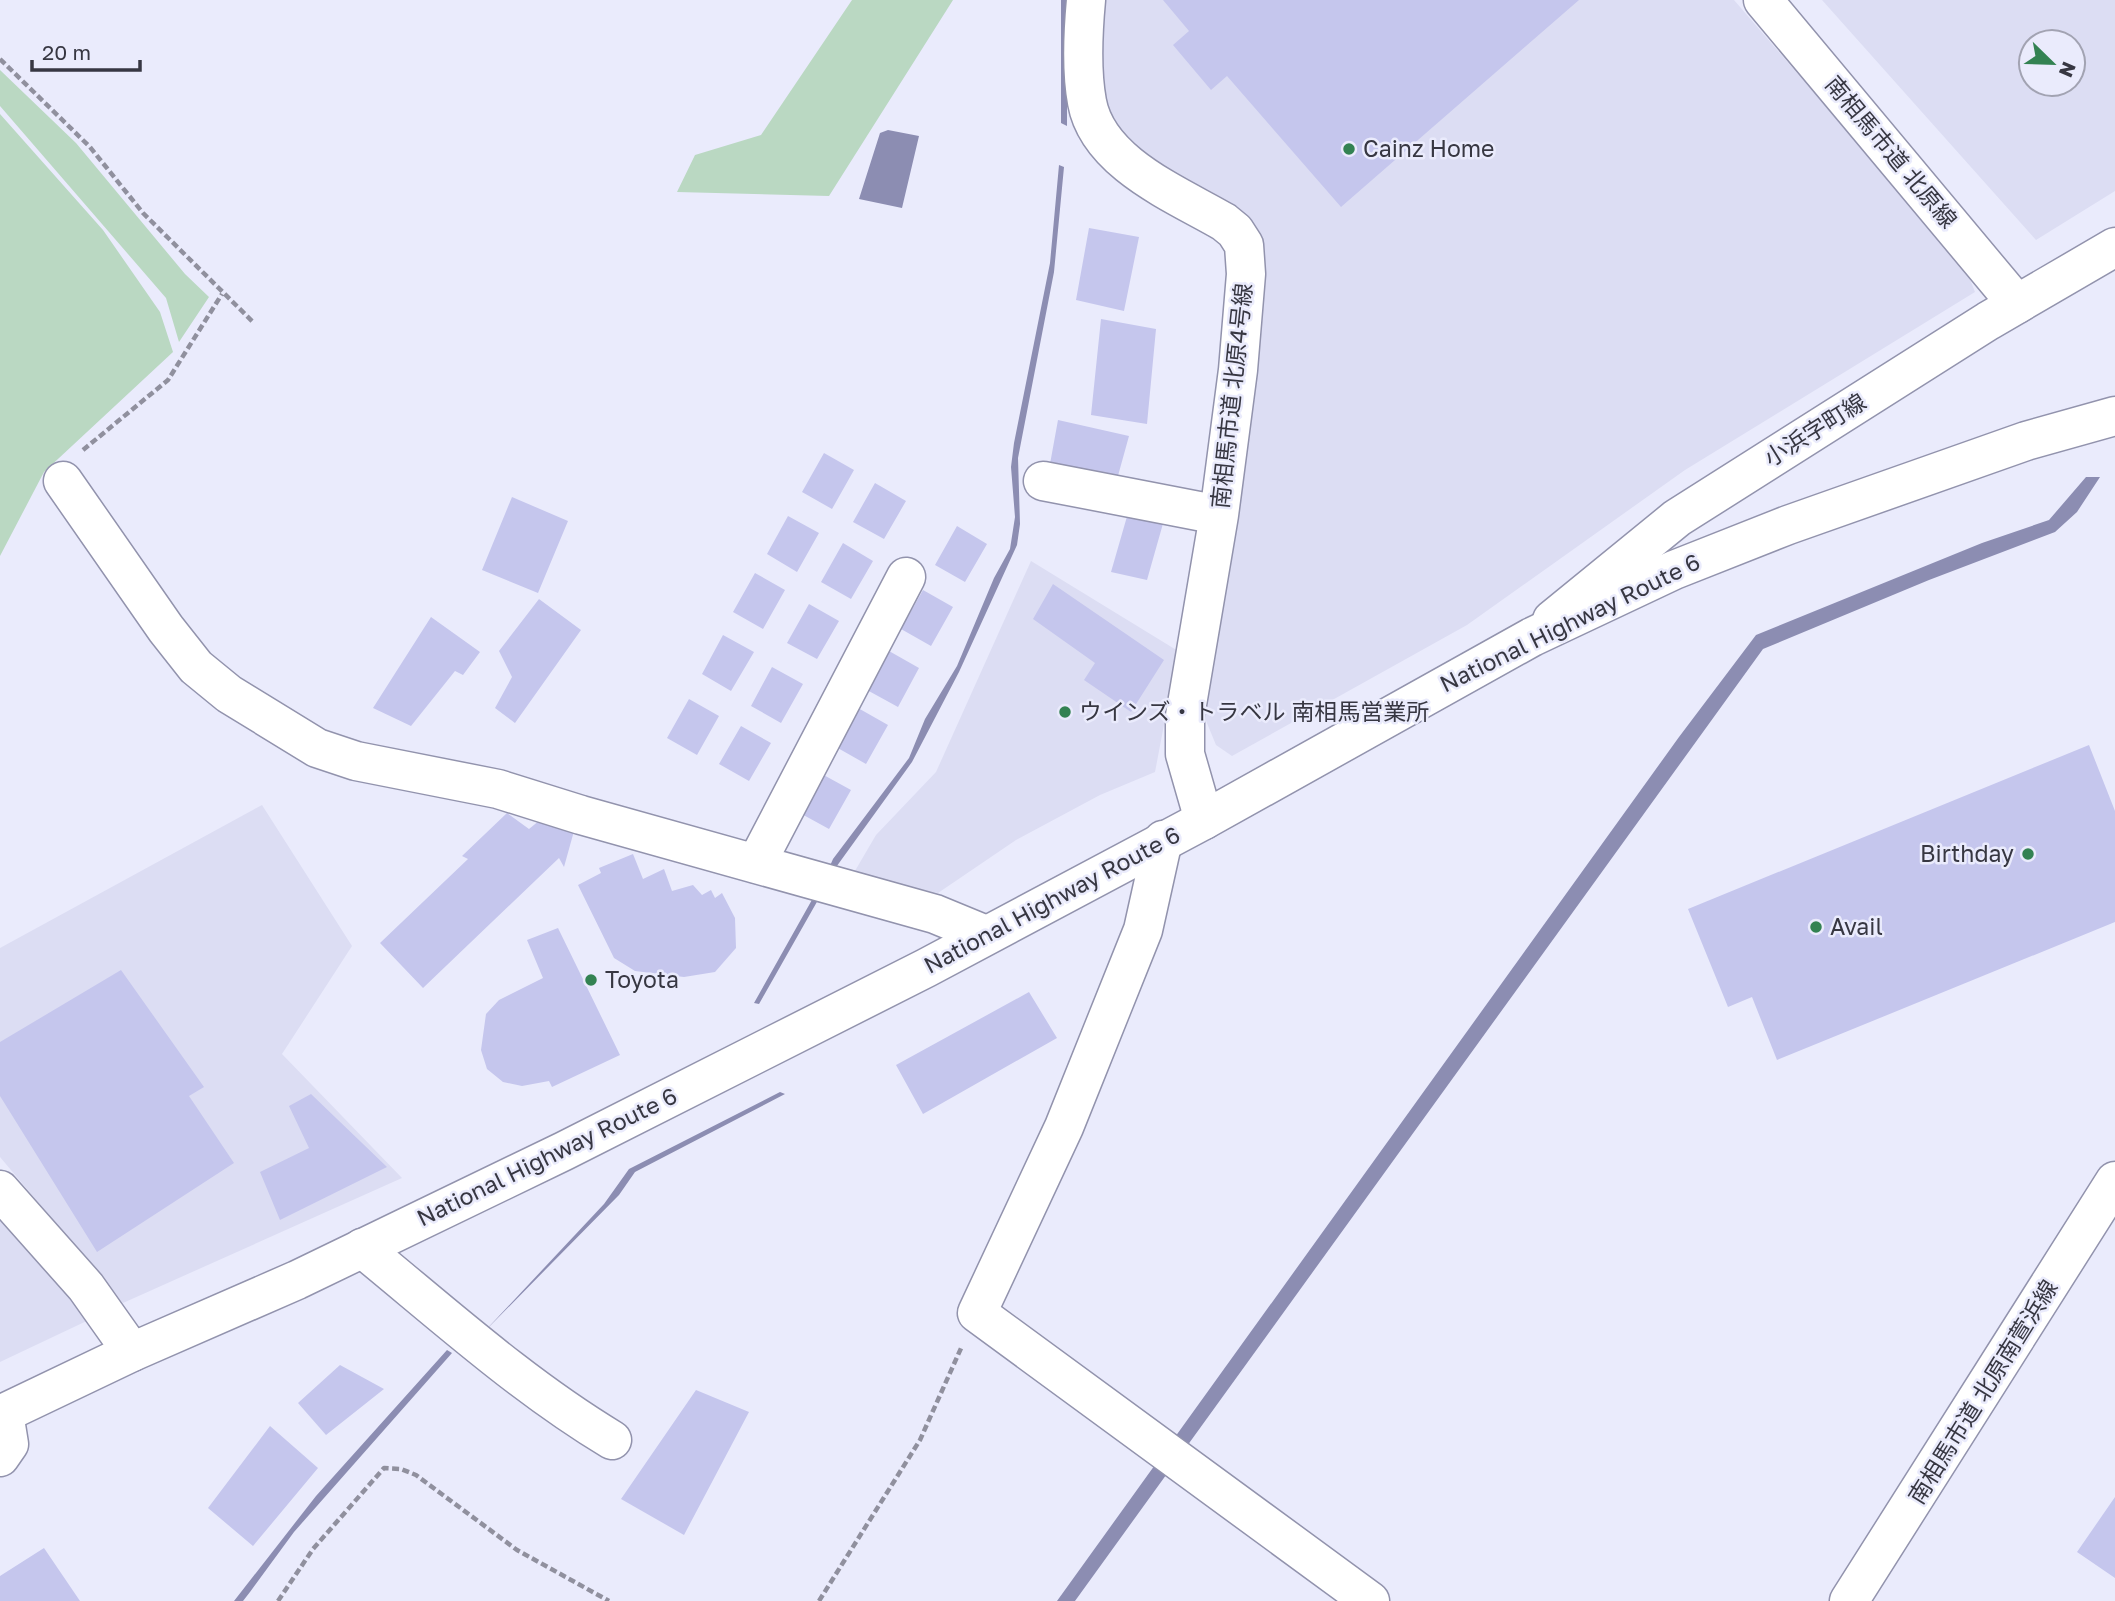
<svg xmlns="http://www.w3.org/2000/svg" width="2115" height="1601" font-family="'Golos Text','Noto Sans JP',sans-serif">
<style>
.built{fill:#dcddf3;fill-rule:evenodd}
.green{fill:#bad8c2}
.water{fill:#8c8db2}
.building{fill:#c5c6ed}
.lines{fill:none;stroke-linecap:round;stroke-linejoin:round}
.minor-casing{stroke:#9293ad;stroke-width:41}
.major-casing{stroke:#9293ad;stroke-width:41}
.highway-casing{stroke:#9293ad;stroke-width:41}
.path{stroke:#90909e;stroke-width:4.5;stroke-dasharray:7 3.5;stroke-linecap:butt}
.minor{stroke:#fff;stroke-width:38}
.major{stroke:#fff;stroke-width:38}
.highway{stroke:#fff;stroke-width:38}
.poi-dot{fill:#338252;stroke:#eaebfc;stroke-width:2.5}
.labels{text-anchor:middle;stroke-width:5;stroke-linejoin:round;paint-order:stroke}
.poi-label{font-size:23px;fill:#373742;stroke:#eaebfc;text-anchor:start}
.street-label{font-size:23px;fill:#373742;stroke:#eaebfc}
</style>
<rect width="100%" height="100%" fill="#eaebfc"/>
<!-- built -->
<path class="built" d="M 1094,0 L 1734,0 L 1966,269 L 1975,292 L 1685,470 L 1467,625 L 1232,756 L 1216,745 L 1202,711 L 1257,251 L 1117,137 L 1099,109 Z
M 1822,0 L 2115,0 L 2115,191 L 2036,240 ZM 2031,42 L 2073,42 L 2073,84 L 2031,84 Z
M 1031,561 L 1178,651 L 1155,772 L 1100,795 L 1016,840 L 938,893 L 852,876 L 876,835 L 936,772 Z
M 262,805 L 352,946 L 282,1054 L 402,1178 L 123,1303 L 0,1157 L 0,948 Z
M 0,1202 L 93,1318 L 0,1362 Z"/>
<!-- green -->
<path class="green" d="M 852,0 L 953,0 L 829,196 L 677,192 L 695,155 L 761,135 Z
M 0,70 L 76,143 L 185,274 L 209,297 L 179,342 L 166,298 L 0,106 Z
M 0,114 L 103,230 L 160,312 L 173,352 L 44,472 L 0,556 Z"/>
<!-- water -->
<path class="water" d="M 1061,0 L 1067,0 L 1067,126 L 1061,123 Z
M 888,130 L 919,136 L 902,208 L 859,199 L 880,133 Z
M 1059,165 L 1064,167 L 1054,272 L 1018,458 L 1020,524 L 1017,545 L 959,672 L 912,762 L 834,870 L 829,868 L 833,859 L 909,758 L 925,719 L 957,666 L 994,578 L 1010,549 L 1015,517 L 1011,467 L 1014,443 L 1050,263 Z
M 2086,477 L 2100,477 L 2077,512 L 2055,532 L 1929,580 L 1763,649 L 1075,1601 L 1057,1601 L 1679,737 L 1756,635 L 1982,543 L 2049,520 Z
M 813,898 L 818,900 L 759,1004 L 754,1003 Z
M 780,1092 L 785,1094 L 635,1172 L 619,1195 L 484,1332 L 604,1204 L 629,1169 Z
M 447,1350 L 452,1353 L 294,1532 L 250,1592 L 243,1601 L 234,1601 L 316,1496 Z"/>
<!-- building -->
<path class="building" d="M 1163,0 L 1579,0 L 1341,207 L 1227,76 L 1211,90 L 1173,45 L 1189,31 Z
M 1089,228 L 1139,237 L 1124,311 L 1076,300 Z
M 1101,319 L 1156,329 L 1147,424 L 1091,415 Z
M 1058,420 L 1129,436 L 1116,483 L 1050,464 Z
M 824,453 L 854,470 L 832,509 L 802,492 Z
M 875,483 L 906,501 L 884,539 L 853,522 Z
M 512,497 L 568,521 L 538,593 L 482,570 Z
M 1128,513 L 1164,520 L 1147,580 L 1111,572 Z
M 788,516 L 819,533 L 797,572 L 767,554 Z
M 957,526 L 987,544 L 965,582 L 935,565 Z
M 843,543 L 873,561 L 851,599 L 821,582 Z
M 755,573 L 785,590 L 763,629 L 733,612 Z
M 1053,584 L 1164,660 L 1131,712 L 1084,680 L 1095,663 L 1033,619 Z
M 923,590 L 953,607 L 931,646 L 901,629 Z
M 539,599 L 581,630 L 515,723 L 495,708 L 512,677 L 499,651 Z
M 809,604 L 839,621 L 817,659 L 787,643 Z
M 431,617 L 480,652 L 463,675 L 455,671 L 411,726 L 373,708 Z
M 723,635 L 754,652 L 731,691 L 702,674 Z
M 889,651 L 919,668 L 898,707 L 867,690 Z
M 772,667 L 803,684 L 781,723 L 751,706 Z
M 689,699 L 719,716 L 697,755 L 667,738 Z
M 858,708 L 888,725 L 866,764 L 836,747 Z
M 741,726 L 771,743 L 749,781 L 719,764 Z
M 2089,745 L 2115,811 L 2115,922 L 1777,1060 L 1752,997 L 1728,1007 L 1688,909 Z
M 820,773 L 851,790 L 829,829 L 798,812 Z
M 507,813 L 529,829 L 540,820 L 574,831 L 564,867 L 559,858 L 423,988 L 380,943 L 468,859 L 462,856 Z
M 633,854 L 643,879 L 664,869 L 672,891 L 693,885 L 702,895 L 711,890 L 715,898 L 722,893 L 735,918 L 736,948 L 715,972 L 684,977 L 635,971 L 614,958 L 578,885 L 601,873 L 599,868 Z
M 558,928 L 620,1055 L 552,1087 L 549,1081 L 522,1086 L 503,1082 L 487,1069 L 481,1050 L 486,1014 L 499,1000 L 543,978 L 527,940 Z
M 121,970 L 204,1087 L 189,1096 L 234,1163 L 97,1252 L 0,1096 L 0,1042 Z
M 1029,992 L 1057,1038 L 923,1114 L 896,1065 Z
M 311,1094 L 387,1167 L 280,1220 L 260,1172 L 309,1148 L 289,1106 Z
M 340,1365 L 384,1389 L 326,1435 L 298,1403 Z
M 696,1390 L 749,1412 L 684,1535 L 621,1499 Z
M 270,1426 L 318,1468 L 253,1546 L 208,1508 Z
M 2115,1497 L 2115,1578 L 2077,1552 Z
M 44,1548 L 80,1601 L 0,1601 L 0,1576 Z"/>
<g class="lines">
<defs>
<path id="minor" d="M 1086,0 C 1083,32 1081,70 1087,102 C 1098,163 1176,194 1224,222 L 1235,231 L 1244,245 L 1246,274 L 1238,370 L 1219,515 L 1185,716 L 1185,754 L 1204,820
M 1763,0 L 2017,304
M 63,481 L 166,629 L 196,667 L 229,694 L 317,748 L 356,761 L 498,789 L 581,815 L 935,914 L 986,935
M 1043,481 L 1219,515
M 1163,840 L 1143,930 L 1064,1127 L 977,1313 L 1370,1601
M 756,864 L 906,577
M 0,1190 L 86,1287 L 132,1352
M 362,1248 C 444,1315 521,1385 612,1440
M 0,1457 L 9,1444 L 4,1413
M 1849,1601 L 2115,1181"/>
<path id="major" d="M 1552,620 L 1677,518 L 1988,321 L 2115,247"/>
<path id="highway" d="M 0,1415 L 132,1352 L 297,1280 L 564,1151 L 926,968 L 1204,820 L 1532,637 L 1674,570 L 1788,525 L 2026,441 L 2115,416"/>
</defs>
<!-- minor casing -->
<use href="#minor" class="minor-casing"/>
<!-- major casing -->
<use href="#major" class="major-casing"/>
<!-- highway casing -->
<use href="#highway" class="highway-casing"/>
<!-- path -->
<path class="path" d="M 0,59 L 90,147 L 143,213 L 253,322
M 83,450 L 168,380 L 222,294
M 278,1601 L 313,1549 L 384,1468 L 401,1469 L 416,1475 L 517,1550 L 609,1601
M 819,1601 L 920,1440 L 962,1346"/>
<!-- minor -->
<use href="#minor" class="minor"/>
<!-- major -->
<use href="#major" class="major"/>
<!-- highway -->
<use href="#highway" class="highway"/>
</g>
<!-- markers -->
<g class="poi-dot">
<circle cx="1349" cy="149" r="7"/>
<circle cx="1065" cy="712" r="7"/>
<circle cx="2028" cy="854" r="7"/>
<circle cx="1816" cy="927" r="7"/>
<circle cx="591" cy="980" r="7"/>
</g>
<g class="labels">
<!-- poi labels -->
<g class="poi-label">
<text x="1363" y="157">Cainz Home</text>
<text x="1079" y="720">ウインズ・トラベル 南相馬営業所</text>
<text x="2014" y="862" text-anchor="end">Birthday</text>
<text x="1830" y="935">Avail</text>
<text x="605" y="988">Toyota</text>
</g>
<!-- street labels -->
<g class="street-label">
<text transform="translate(1891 152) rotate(50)" y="8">南相馬市道 北原線</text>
<text transform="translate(1232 396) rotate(-84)" y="8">南相馬市道 北原4号線</text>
<text transform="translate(1815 430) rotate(-32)" y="8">小浜字町線</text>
<text transform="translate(1570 623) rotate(-26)" y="8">National Highway Route 6</text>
<text transform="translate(1052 900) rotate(-28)" y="8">National Highway Route 6</text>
<text transform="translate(547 1157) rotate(-26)" y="8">National Highway Route 6</text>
<text transform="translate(1983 1392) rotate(-58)" y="8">南相馬市道 北原南萱浜線</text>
</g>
</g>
<!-- north arrow -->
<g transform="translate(2052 63) rotate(113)"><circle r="33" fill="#eaebfc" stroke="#a2a3b2" stroke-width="2"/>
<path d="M0-5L12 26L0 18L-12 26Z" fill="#338252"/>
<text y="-10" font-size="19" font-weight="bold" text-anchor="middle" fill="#373742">N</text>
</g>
<!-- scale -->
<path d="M32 60v10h108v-10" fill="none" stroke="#373742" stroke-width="3.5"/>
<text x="42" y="60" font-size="21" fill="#373742" stroke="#eaebfc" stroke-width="5" paint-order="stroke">20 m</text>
</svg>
